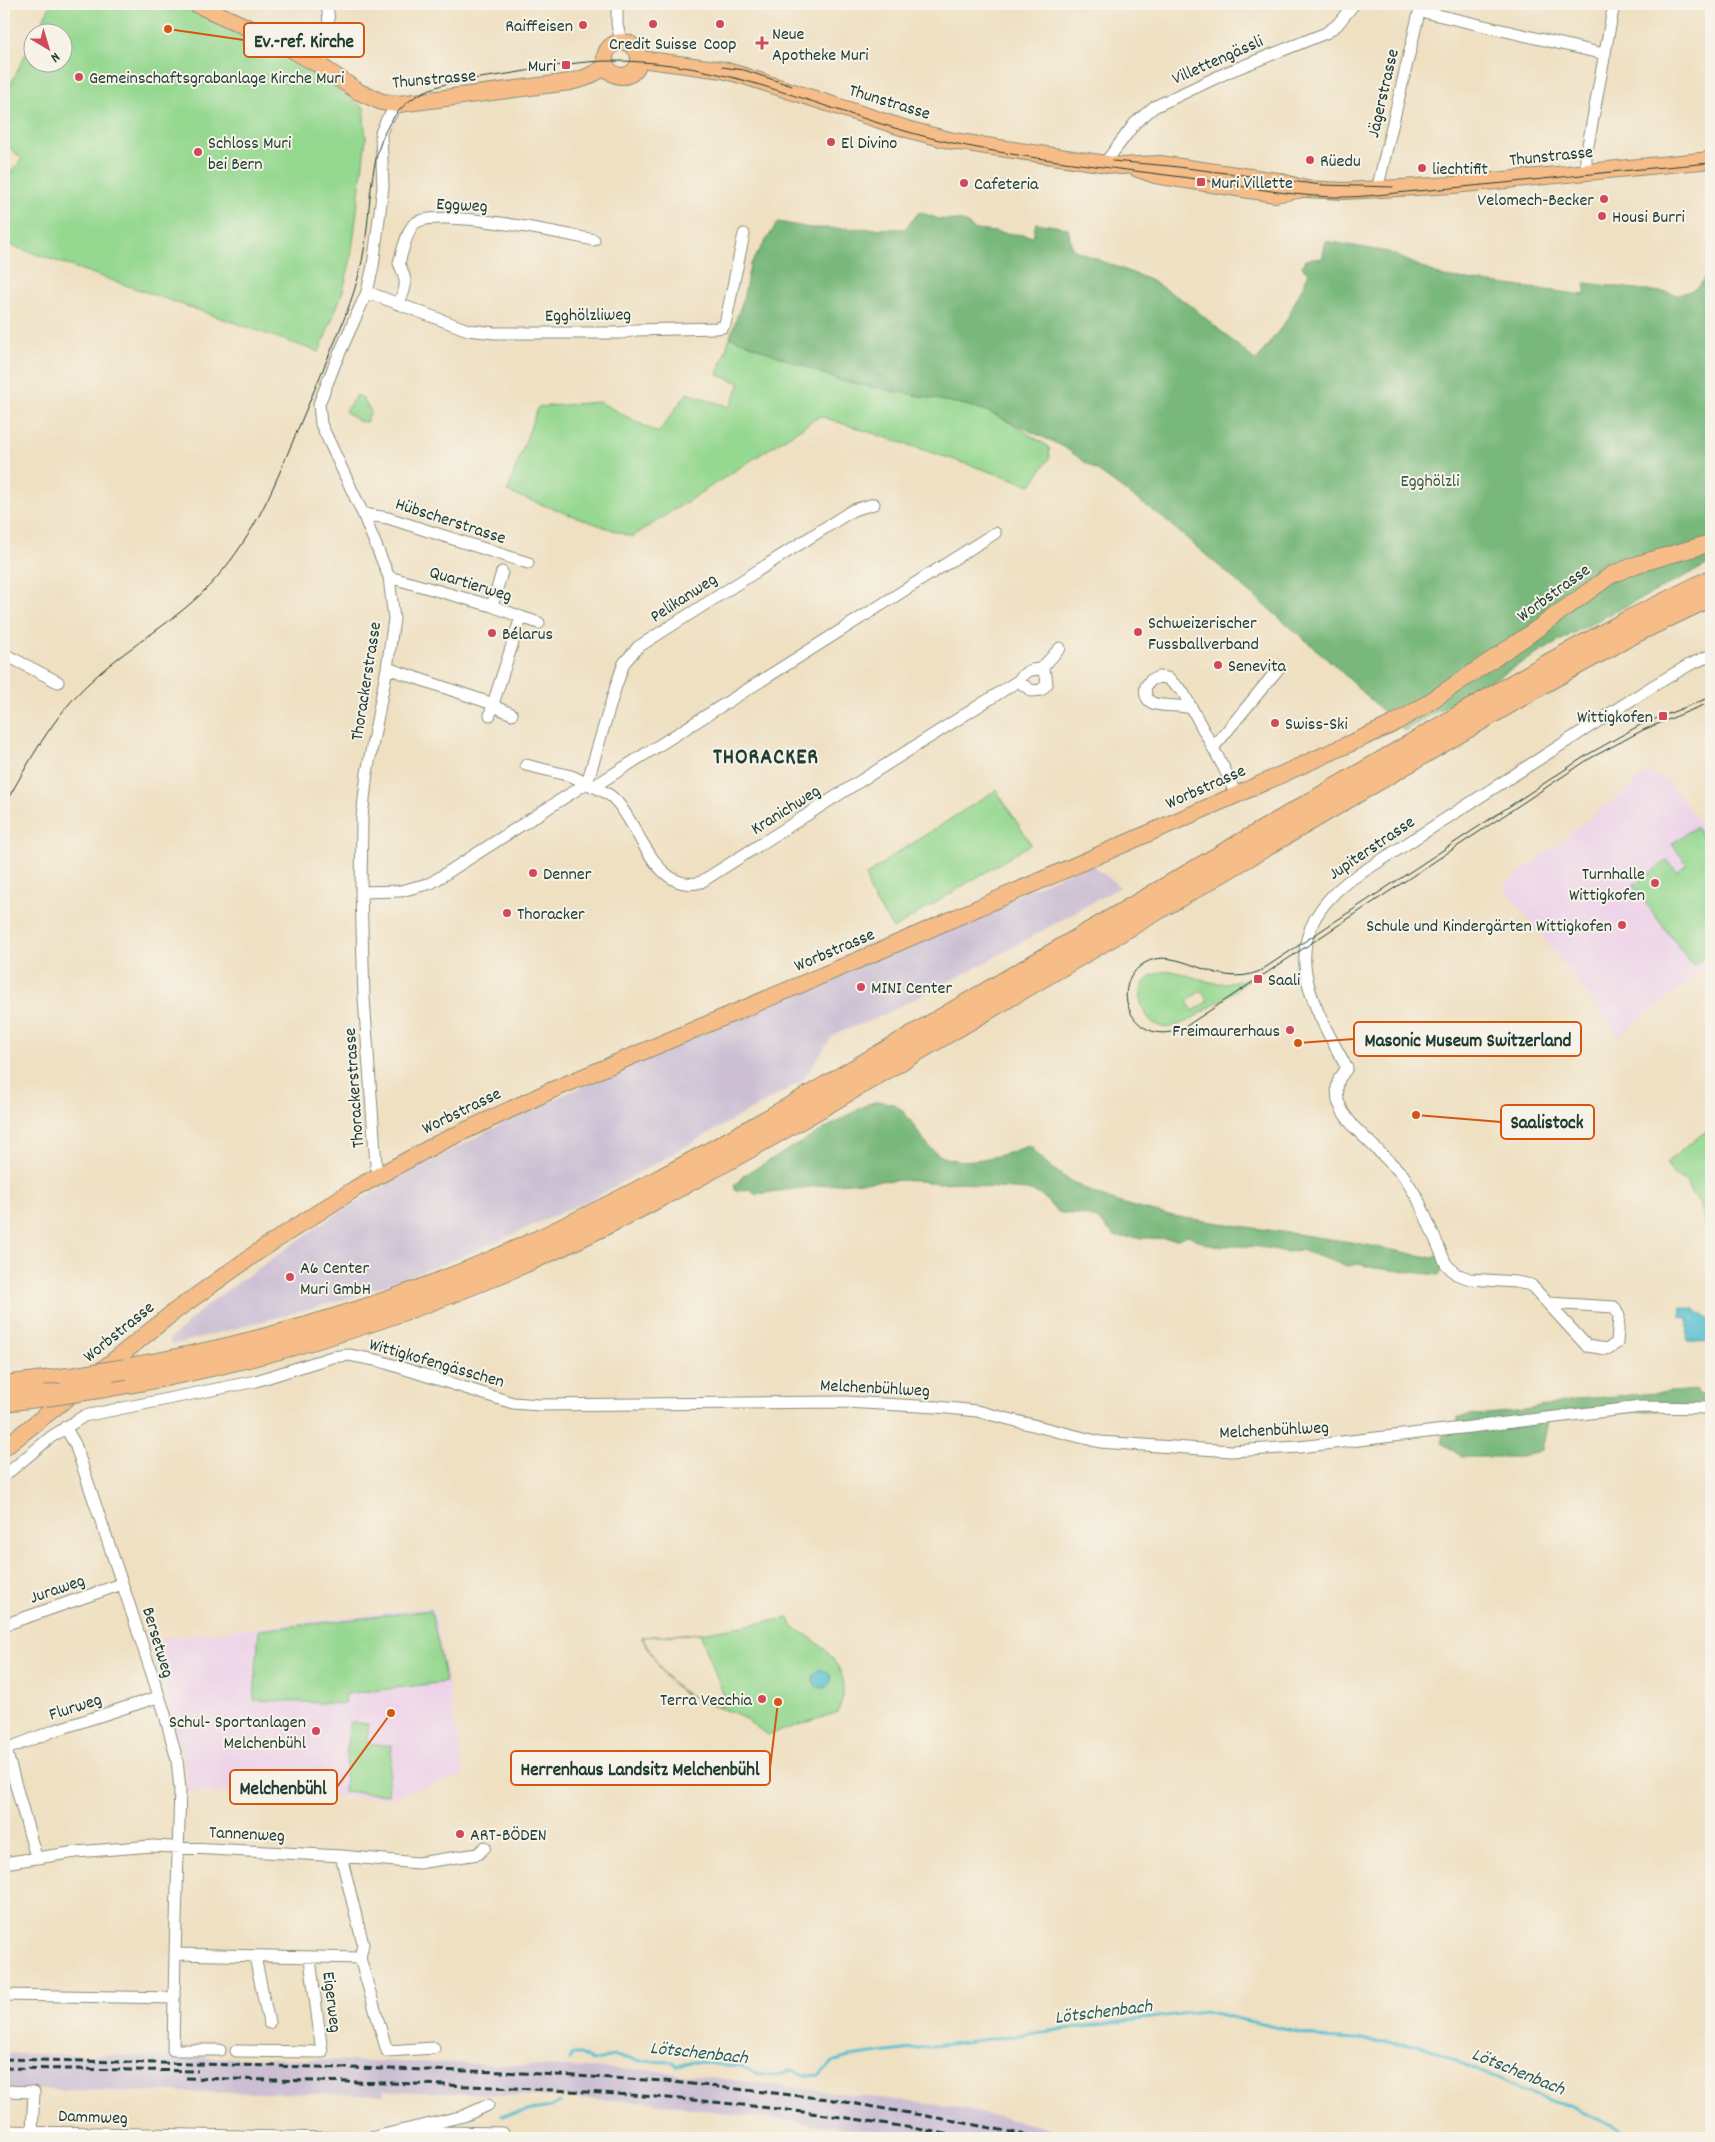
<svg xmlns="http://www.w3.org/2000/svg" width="1715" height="2142" font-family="Dekko,sans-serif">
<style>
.built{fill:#edd1e9}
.industrial{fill:#ccbfd4}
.green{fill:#95d890;stroke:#5a8a62;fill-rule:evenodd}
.forest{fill:#78b87a;stroke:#4c7a57}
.water{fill:#55bfd1;stroke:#3a7e82}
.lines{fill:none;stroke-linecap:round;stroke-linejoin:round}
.stream{stroke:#55bfd1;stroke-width:3}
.minor-casing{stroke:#878e7b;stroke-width:13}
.primary-casing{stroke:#878e7b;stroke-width:18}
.motorway-casing{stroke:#878e7b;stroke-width:22}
.minor{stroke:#fff;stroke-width:11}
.primary{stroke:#f7bd88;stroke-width:16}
.motorway{stroke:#f7bd88;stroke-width:20}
.tram{stroke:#1f3d34;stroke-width:1}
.rail{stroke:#1f3d34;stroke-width:3;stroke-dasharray:8 4;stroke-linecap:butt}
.motorway-bridge-casing{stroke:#878e7b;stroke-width:22;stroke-linecap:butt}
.motorway-bridge{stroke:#f7bd88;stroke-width:20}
.poi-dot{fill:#d1495b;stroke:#f7f3e8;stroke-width:2}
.labels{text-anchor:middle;stroke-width:4;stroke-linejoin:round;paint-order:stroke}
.poi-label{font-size:18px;fill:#1f3d34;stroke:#f7f3e8;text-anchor:start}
.street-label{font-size:18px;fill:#1f3d34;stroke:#f7f3e8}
.park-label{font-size:18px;fill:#375c46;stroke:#f7f3e8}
.water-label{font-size:19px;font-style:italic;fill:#2c5e5b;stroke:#f7f3e8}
.district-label{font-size:22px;font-weight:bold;letter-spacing:1px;fill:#1f3d34;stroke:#f7f3e8}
.leader{fill:none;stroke:#d45610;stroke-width:2}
.callout-dot{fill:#d45610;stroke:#f7f3e8;stroke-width:2}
.callout{fill:#f7f3e8;stroke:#d45610;stroke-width:2}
.callout-label{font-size:19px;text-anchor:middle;font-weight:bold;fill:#1f3d34}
</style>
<rect width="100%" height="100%" fill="#f7f3e8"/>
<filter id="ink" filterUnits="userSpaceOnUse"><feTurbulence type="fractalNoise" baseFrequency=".02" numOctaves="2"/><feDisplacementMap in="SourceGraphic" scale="10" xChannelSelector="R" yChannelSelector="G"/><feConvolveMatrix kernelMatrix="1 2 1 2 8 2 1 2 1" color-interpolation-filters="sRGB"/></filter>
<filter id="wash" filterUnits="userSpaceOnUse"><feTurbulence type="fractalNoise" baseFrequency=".0096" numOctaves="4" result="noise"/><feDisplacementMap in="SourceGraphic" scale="20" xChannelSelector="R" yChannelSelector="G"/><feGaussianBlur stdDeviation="1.12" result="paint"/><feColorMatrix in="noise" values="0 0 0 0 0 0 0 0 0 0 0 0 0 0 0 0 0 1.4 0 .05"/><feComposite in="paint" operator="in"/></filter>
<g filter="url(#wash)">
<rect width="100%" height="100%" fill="#efe0c2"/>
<!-- built -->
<path class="built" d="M 1648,773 L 1660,776 L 1669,783 L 1711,837 L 1711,965 L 1619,1036 L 1503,886 Z
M 434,1607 L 464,1775 L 390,1798 L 187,1792 L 187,1773 L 149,1640 Z"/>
<!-- industrial -->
<path class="industrial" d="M 1090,863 L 1120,887 L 983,964 L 875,1019 L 837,1033 L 832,1037 L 802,1081 L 594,1198 L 469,1254 L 349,1298 L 172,1345 L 169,1340 L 209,1303 L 336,1214 L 389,1183 L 521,1114 Z
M 4,2053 L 453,2063 L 650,2070 L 955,2107 L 1090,2138 L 907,2138 L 879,2132 L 740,2115 L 649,2102 L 538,2096 L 384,2091 L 384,2095 L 4,2089 Z"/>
<!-- green -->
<path class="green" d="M 51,4 L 171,4 L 204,14 L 302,64 L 365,109 L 364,121 L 366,138 L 351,259 L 342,294 L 319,352 L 4,243 L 4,180 L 22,159 L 4,143 L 4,98 L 32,41 L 32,62 L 62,62 L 62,32 L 37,32 Z
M 730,337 L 842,381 L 966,405 L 987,411 L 1009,422 L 1046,445 L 1049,448 L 1050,457 L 1031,485 L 820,416 L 632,537 L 507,492 L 538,407 L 599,402 L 658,433 L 687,393 L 730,407 L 740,383 L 718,375 Z
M 357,395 L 361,397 L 371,411 L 366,422 L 358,421 L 345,411 Z
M 996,790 L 1031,844 L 893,929 L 870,893 L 866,876 L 894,855 Z
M 1695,827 L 1711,848 L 1711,952 L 1693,966 L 1633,886 L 1667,860 L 1677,872 L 1687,864 L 1672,844 Z
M 1172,971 C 1208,980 1216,990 1254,977 C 1234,990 1192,1023 1172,1027 C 1144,1033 1128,987 1153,975 C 1159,972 1166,971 1172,971 ZM 1201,991 L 1208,1001 L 1193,1011 L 1187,1001 Z
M 1711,1130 L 1711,1229 L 1707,1228 L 1700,1204 L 1690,1192 L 1687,1181 L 1675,1177 L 1666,1163 L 1702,1134 Z
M 431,1610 L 446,1682 L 346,1694 L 344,1704 L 254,1700 L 259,1630 Z
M 789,1618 L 793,1628 C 815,1637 841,1660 844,1685 C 844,1694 840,1704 839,1712 L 768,1735 L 737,1714 L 702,1702 L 681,1692 L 665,1676 L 641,1637 L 700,1633 ZM 700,1633 L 727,1704 L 717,1707 C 669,1690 667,1680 642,1637 Z
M 349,1722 L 368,1724 L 367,1743 L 392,1746 L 388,1795 L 344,1791 Z"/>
<!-- forest -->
<path class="forest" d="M 919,212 L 939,219 L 963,221 L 976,230 L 1033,236 L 1036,223 L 1068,228 L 1072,249 L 1150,280 L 1189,304 L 1256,361 L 1286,321 L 1309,273 L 1302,267 L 1304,261 L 1313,258 L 1322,259 L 1326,241 L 1388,252 L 1444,277 L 1585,295 L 1585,283 L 1678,294 C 1698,291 1702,284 1711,267 L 1711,563 L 1577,631 L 1404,731 L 1332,663 L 1163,518 L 1064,447 L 987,411 L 966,405 L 842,381 L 730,337 L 743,300 L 750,265 L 778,222 L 810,228 L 905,229 Z
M 879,1101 L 894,1104 L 901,1109 C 913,1122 921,1139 934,1151 C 955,1171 1006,1155 1030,1145 C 1066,1192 1128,1208 1185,1218 L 1351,1242 L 1433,1258 L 1440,1255 L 1444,1265 L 1439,1275 L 1374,1268 L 1359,1264 L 1347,1266 L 1300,1250 L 1286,1252 L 1263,1247 L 1208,1245 L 1188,1235 L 1178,1239 L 1116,1237 L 1096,1218 L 1086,1215 L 1060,1213 L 1052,1207 L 1042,1195 L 1027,1190 L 984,1187 L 963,1182 L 940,1183 L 907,1180 L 875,1181 L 824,1185 L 756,1194 L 750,1189 L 736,1191 L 734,1186 L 744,1175 L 868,1104 Z
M 1697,1390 L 1698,1394 L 1711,1394 L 1711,1407 L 1549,1417 L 1542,1450 L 1523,1457 L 1462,1457 L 1442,1443 L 1444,1435 L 1457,1431 L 1458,1417 L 1525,1410 L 1578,1399 Z"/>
<!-- water -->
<path class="water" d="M 1681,1307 L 1695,1309 L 1695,1311 C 1713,1319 1711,1325 1711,1342 L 1687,1341 L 1688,1318 L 1680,1317 Z
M813 1679a9 9 0 1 1 18 0a9 9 0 1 1-18 0Z"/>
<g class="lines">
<!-- stream -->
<path class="stream" d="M 570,2060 L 572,2054 L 581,2054 L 592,2061 L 614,2056 L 642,2061 L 673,2062 L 677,2066 C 693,2058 711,2064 727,2066 C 733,2067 738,2064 743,2067 C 754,2072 761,2076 773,2076 C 780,2076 786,2072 792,2070 L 807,2076 L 820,2075 L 832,2062 L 849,2057 L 1204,2011 L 1323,2038 L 1417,2044 L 1522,2090 L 1569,2106 L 1637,2138
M 502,2115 L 551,2107 L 560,2102"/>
</g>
</g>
<g filter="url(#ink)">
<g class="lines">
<defs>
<path id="minor" d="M 617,4 L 617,24 L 621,42
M 1420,11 L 1604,54
M 319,65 C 332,44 330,27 327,4
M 1105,163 L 1135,123 L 1154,107 L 1228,72 L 1326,33 L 1337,25 L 1354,4
M 1586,172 L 1586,156 L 1614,4
M 1377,190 L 1421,4
M 367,292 L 468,330 L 495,333 L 621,333 L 636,330 L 716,328 L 723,327 L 725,324 L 744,234
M 398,304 C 408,286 407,281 399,263 C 402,253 407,231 414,224 C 432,206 566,234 594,240
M 363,514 L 388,518 L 528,563
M 492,606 L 502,572
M 521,617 L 539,623
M 4,654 L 58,682
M 387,668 L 493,704 L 521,617 L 492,606 L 389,577
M 1041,669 L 1060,648
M 1190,708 C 1173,702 1141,713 1146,686 L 1151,680 L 1159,677 L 1167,678 L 1183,692 L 1225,770 L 1236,795
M 490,715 L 493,704 L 498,708 L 512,714
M 1213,748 L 1279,668
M 526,765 L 571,776 L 587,783 L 616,686 L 624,663 L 638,647 L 853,510 L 874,504
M 593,787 L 995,533
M 361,892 L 401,891 L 431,883 L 587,783 C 597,789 609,792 616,801 C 640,827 656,895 701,882 L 1018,681 L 1032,691 L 1041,690 L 1047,684 L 1046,676 L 1041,669 C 1030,669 1025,672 1018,681
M 379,1175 L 376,1165 L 364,998 L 361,892 L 362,817 L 367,773 L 387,668 L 394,619 L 389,577 L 363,514 L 321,424 L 319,404 L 336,361 L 367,292 L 373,266 L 383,187 L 381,133 L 387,119 L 399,104
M 1548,1303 L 1614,1307 L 1619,1316 L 1617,1343 L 1607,1349 L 1587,1346 L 1586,1345 L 1531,1285 L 1516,1282 L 1470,1279 L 1456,1274 L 1446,1264 L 1418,1199 L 1403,1175 L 1353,1126 L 1343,1112 L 1338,1101 L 1337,1088 L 1339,1079 L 1347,1068 C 1310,1001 1274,941 1347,882 L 1653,686 L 1689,665 L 1711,655
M 65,1427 L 75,1444 L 127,1598 L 164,1711 L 177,1760 L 180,1789 L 175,1954
M 4,1476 L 51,1437 L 84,1416 L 256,1381 L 332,1357 L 349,1355 L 380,1361 L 513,1403 L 539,1405 L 845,1402 L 937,1407 L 977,1411 L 1100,1442 L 1231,1451 L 1299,1447 L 1641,1407 L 1711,1408
M 4,1625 L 122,1584
M 4,1743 L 36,1857
M 4,1750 L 56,1730 L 158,1697
M 341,1856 L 363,1944 L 360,1958 L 387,2051 L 434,2048
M 4,1863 L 76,1852 L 153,1846 L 341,1856 L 418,1863 L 478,1854 L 485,1847
M 255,1957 L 269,2023
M 4,1995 L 174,1998 L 175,1954 L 360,1958
M 174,1998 L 173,2050 L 220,2050
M 236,2051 L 322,2052 L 310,1959
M 4,2091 L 34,2092 L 32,2132
M 4,2131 L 331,2138
M 370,2138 L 464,2116 L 488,2105
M 410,2138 L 442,2132 L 503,2133"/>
<path id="primary" d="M 196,4 L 273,39 L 319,65 L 359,92 L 382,102 L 399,104 L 570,82 L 585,78 L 606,67
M605 59a17 17 0 1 1 34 0a17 17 0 1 1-34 0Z
M 640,59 L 723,70 L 744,76 L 910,130 L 953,141 L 1120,166 L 1160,164 L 1278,181 L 1305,189 L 1344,191 L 1453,185 L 1711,160
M 1138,169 L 1155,175 L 1275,194 L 1298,190
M 97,1374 L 175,1311 L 259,1251 L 356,1188 L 437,1144 L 550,1091 L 875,953 L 1236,795 L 1391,725 L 1422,707 L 1527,636 L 1611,575 L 1638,564 L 1711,543
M 4,1448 L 76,1391"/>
<path id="motorway" d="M 125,1369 C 255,1346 383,1309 504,1256 C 606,1211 704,1157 801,1101 L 1545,666 L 1628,621 L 1711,580
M 4,1386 L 69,1378
M 105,1387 C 243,1364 378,1325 507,1270 C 611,1226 711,1170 809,1114 L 1552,678 L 1634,633 L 1711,596
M 4,1401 L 45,1396"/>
</defs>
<!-- minor casing -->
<use href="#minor" class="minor-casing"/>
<!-- primary casing -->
<use href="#primary" class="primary-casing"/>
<!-- motorway casing -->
<use href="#motorway" class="motorway-casing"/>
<!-- minor -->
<use href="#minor" class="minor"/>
<!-- primary -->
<use href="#primary" class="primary"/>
<!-- motorway -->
<use href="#motorway" class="motorway"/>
<!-- tram -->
<path class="tram" d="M 722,67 L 744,70 L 792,86
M 1112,161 L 1170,166 L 1322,185 L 1393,187
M 1711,697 L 1640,725 L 1587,755 L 1260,971 C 1215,991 1177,942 1143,964 C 1105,990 1137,1052 1185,1027 L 1589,759 L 1643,730 L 1711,702
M 4,806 C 29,762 52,717 90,682 C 119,654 154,634 184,609 C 231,571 259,522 282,467 C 296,434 310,400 324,367 C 341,327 359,288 365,244 C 372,198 368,134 408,102 C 434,81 469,80 501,75 C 536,70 573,61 608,61 C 725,59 824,112 935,139 C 1015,158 1099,166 1182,177 C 1232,184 1282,195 1332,197 C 1365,198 1397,192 1430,190 C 1524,182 1617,170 1711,163"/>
<!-- rail -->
<path class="rail" d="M 4,2059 L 504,2072 L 664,2081 L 828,2099 L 955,2121 L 1041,2138
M 4,2068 L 198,2071
M 186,2078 C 448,2084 709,2088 967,2138"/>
<defs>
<path id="motorway-bridge" d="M 69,1378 L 125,1369
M 45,1396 L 105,1387"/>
</defs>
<!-- motorway-bridge casing -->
<use href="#motorway-bridge" class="motorway-bridge-casing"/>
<!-- motorway-bridge -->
<use href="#motorway-bridge" class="motorway-bridge"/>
</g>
</g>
<!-- markers -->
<g class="poi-dot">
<circle cx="653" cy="24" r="5"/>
<circle cx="720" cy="24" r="5"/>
<circle cx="583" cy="25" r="5"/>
<path d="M759.5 35.5h5v5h5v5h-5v5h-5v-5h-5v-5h5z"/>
<rect x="561" y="60" width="10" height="10" rx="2.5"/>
<circle cx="79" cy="77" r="5"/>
<circle cx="831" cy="142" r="5"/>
<circle cx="198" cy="152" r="5"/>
<circle cx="1310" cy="160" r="5"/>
<circle cx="1422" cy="168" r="5"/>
<rect x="1196" y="177" width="10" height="10" rx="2.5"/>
<circle cx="964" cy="183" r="5"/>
<circle cx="1604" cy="199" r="5"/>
<circle cx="1602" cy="216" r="5"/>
<circle cx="1138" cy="632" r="5"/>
<circle cx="492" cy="633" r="5"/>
<circle cx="1218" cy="665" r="5"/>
<rect x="1658" y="711" width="10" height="10" rx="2.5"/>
<circle cx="1275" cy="723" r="5"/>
<circle cx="533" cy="873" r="5"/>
<circle cx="1655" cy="883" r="5"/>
<circle cx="507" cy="913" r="5"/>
<circle cx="1622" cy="925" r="5"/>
<rect x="1253" y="974" width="10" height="10" rx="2.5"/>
<circle cx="861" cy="987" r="5"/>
<circle cx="1290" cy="1030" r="5"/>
<circle cx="290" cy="1277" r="5"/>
<circle cx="762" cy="1699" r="5"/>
<circle cx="316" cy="1731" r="5"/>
<circle cx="460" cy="1834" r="5"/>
</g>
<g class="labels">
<!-- poi labels -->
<g class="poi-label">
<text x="573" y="31" text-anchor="end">Raiffeisen</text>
<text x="772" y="39">Neue<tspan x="772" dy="21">Apotheke Muri</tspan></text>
<text x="653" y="49" text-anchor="middle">Credit Suisse</text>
<text x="720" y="49" text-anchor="middle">Coop</text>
<text x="556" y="71" text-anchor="end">Muri</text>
<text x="89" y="83">Gemeinschaftsgrabanlage Kirche Muri</text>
<text x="208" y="148">Schloss Muri<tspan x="208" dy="21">bei Bern</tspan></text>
<text x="841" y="148">El Divino</text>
<text x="1320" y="166">Rüedu</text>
<text x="1432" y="174">liechtifit</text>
<text x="1211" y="188">Muri Villette</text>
<text x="974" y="189">Cafeteria</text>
<text x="1594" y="205" text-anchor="end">Velomech-Becker</text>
<text x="1612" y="222">Housi Burri</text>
<text x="1148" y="628">Schweizerischer<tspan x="1148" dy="21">Fussballverband</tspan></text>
<text x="502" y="639">Bélarus</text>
<text x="1228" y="671">Senevita</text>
<text x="1653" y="722" text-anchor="end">Wittigkofen</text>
<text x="1285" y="729">Swiss-Ski</text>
<text x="543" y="879">Denner</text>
<text x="1645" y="879" text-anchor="end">Turnhalle<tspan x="1645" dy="21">Wittigkofen</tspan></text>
<text x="517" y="919">Thoracker</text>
<text x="1612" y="931" text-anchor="end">Schule und Kindergärten Wittigkofen</text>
<text x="1268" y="985">Saali</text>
<text x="871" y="993">MINI Center</text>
<text x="1280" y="1036" text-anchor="end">Freimaurerhaus</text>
<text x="300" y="1273">A6 Center<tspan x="300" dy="21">Muri GmbH</tspan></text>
<text x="752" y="1705" text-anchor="end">Terra Vecchia</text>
<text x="306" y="1727" text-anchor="end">Schul- Sportanlagen<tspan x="306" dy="21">Melchenbühl</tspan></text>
<text x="470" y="1840">ART-BÖDEN</text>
</g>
<!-- street labels -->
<g class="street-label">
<text transform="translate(1217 59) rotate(-24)" y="6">Villettengässli</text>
<text transform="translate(434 78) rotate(-5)" y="6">Thunstrasse</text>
<text transform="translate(1382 93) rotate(-77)" y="6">Jägerstrasse</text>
<text transform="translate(890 101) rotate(17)" y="6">Thunstrasse</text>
<text transform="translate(1551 155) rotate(-6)" y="6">Thunstrasse</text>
<text transform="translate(462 204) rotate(3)" y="6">Eggweg</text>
<text transform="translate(588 314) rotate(-1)" y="6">Egghölzliweg</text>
<text transform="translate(451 520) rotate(18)" y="6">Hübscherstrasse</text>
<text transform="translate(471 583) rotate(17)" y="6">Quartierweg</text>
<text transform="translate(1553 592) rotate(-36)" y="6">Worbstrasse</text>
<text transform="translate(683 597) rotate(-33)" y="6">Pelikanweg</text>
<text transform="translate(365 681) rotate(-81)" y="6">Thorackerstrasse</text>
<text transform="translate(1205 786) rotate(-24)" y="6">Worbstrasse</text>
<text transform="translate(785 809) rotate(-32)" y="6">Kranichweg</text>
<text transform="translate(1371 847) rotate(-34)" y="6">Jupiterstrasse</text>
<text transform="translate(834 949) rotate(-23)" y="6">Worbstrasse</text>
<text transform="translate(353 1088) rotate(-94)" y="6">Thorackerstrasse</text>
<text transform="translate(461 1110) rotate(-26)" y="6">Worbstrasse</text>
<text transform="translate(118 1331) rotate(-39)" y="6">Worbstrasse</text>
<text transform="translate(437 1362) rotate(16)" y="6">Wittigkofengässchen</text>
<text transform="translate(875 1387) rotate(3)" y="6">Melchenbühlweg</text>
<text transform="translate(1274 1429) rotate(-3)" y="6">Melchenbühlweg</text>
<text transform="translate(57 1588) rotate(-19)" y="6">Juraweg</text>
<text transform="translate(159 1642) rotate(73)" y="6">Bersetweg</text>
<text transform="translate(75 1706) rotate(-18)" y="6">Flurweg</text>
<text transform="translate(247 1833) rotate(3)" y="6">Tannenweg</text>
<text transform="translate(333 2002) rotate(83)" y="6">Eigerweg</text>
<text transform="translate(93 2116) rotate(2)" y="6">Dammweg</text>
</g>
<!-- park labels -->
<g class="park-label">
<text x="1430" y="486">Egghölzli</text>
</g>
<!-- water labels -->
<g class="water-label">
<text transform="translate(1103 2010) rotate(-7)" y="7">Lötschenbach</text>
<text transform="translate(699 2051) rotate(6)" y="7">Lötschenbach</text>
<text transform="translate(1519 2070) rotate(22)" y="7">Lötschenbach</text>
</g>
<!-- district labels -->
<g class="district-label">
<text x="766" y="763">THORACKER</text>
</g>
</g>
<!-- callouts -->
<path class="leader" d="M168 29L244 40M1298 1043L1354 1039M1416 1115L1501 1122M778 1702L770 1768M391 1713L337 1787"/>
<g class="callout-dot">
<circle cx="168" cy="29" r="5"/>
<circle cx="1298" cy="1043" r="5"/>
<circle cx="1416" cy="1115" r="5"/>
<circle cx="778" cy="1702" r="5"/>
<circle cx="391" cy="1713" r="5"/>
</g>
<g class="callout">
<rect x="244" y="23" width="120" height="34" rx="5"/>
<rect x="1354" y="1022" width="227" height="34" rx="5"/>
<rect x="1501" y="1105" width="93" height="34" rx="5"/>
<rect x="511" y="1751" width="259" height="34" rx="5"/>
<rect x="230" y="1770" width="107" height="34" rx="5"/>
</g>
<g class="callout-label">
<text x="304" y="47">Ev.-ref. Kirche</text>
<text x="1468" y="1046">Masonic Museum Switzerland</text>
<text x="1547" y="1128">Saalistock</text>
<text x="640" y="1775">Herrenhaus Landsitz Melchenbühl</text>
<text x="283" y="1794">Melchenbühl</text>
</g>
<!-- margin -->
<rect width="1715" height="2142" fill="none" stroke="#f7f3e8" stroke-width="20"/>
<!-- north arrow -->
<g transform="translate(48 48) rotate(142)"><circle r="24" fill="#f7f3e8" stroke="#a1aaa0"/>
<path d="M0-4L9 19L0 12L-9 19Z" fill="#d1495b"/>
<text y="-8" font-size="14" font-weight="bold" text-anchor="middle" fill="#1f3d34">N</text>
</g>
</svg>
